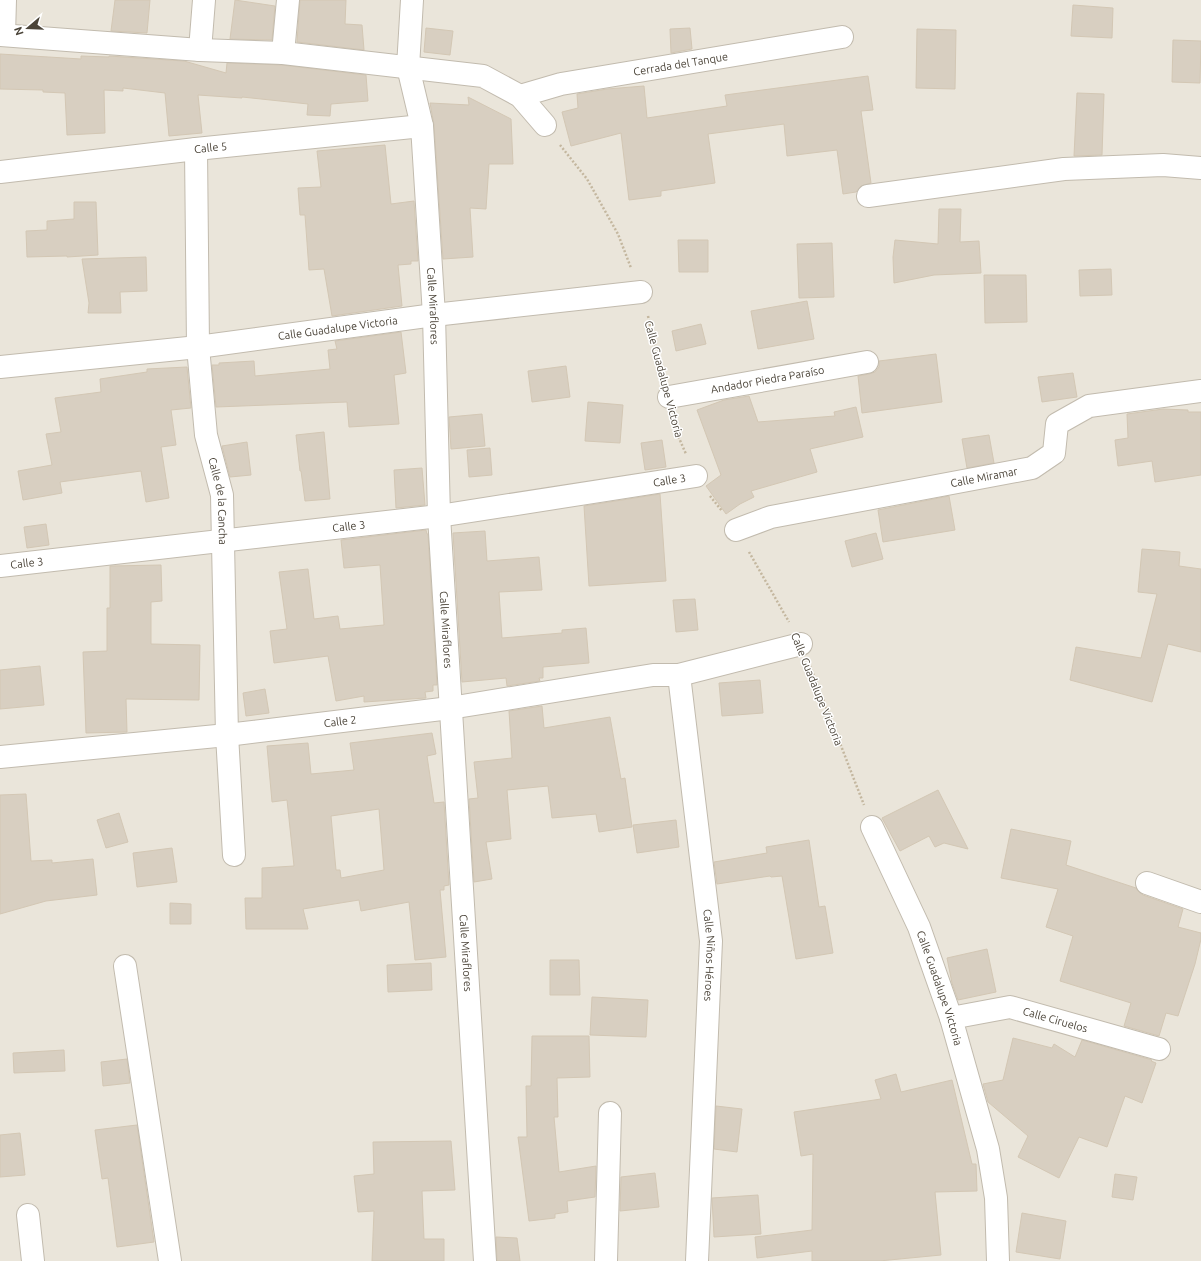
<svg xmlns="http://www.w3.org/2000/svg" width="1201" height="1261" font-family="Ubuntu,sans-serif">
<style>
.residential{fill:#eae5da}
.building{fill:#d8cfc1;stroke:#d3c7b4;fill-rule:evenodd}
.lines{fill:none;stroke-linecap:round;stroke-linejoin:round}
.street-casing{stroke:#c2bbae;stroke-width:24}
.path{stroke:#c4b79f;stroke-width:2.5;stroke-dasharray:2 2;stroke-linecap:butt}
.street{stroke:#fff;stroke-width:22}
.labels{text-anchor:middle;stroke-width:3;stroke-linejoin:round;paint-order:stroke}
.street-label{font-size:11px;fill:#4b4439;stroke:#fff}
</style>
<rect width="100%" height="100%" fill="#f6f3ec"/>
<!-- residential -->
<path class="residential" d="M 0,0 L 1201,0 L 1201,1261 L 0,1261 Z"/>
<!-- building -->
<path class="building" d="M 115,0 L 150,0 L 147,33 L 111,31 Z
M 235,0 L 275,6 L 272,40 L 230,39 Z
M 300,0 L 346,0 L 345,24 L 362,25 L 364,50 L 297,42 Z
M 1073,5 L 1113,8 L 1112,38 L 1071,36 Z
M 426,28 L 453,31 L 450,55 L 424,52 Z
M 690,28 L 692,49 L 671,53 L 670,29 Z
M 917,29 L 956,30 L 955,89 L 916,88 Z
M 1173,40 L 1201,41 L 1200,83 L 1172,82 Z
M 0,54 L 81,59 L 81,56 L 109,57 L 109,56 L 184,61 L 226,73 L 227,63 L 282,65 L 366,75 L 368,101 L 331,104 L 330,116 L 307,115 L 308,104 L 242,97 L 242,98 L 198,95 L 202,133 L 169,136 L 165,93 L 123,88 L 123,91 L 104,90 L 105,133 L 67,135 L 65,93 L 43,92 L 43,90 L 0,89 Z
M 868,76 L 873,110 L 861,111 L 871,183 L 861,186 L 856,192 L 843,194 L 837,150 L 787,156 L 784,124 L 708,134 L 715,183 L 661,191 L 661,196 L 629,200 L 621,133 L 571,146 L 562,112 L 578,108 L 577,94 L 607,89 L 644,86 L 647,118 L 727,106 L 725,95 Z
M 1077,93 L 1104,94 L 1102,155 L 1074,156 Z
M 468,97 L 511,119 L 513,164 L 489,164 L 486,209 L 470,208 L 473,257 L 443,259 L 434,125 L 430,103 L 469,105 Z
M 385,145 L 391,204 L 414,201 L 418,261 L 411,261 L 411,264 L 398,265 L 402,306 L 332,316 L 324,269 L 309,270 L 305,215 L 300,215 L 298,188 L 321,187 L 317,151 Z
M 74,202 L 96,202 L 98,255 L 67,257 L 67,256 L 27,257 L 26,231 L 47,230 L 47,221 L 74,219 Z
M 939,209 L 961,209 L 960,242 L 979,241 L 981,273 L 934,275 L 894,283 L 893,257 L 895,240 L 938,244 Z
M 678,240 L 708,240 L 708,272 L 679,272 Z
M 832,243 L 834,297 L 799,298 L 797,244 Z
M 146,257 L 147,291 L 120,292 L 121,313 L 88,313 L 89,303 L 82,259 Z
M 1111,269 L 1112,295 L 1080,296 L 1079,270 Z
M 984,275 L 1026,275 L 1027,322 L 985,323 Z
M 807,301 L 814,339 L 758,349 L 751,311 Z
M 701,324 L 706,344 L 676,351 L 672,331 Z
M 401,332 L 406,373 L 394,375 L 399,424 L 349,427 L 347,402 L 216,407 L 212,365 L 219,365 L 219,363 L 254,361 L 255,376 L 330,369 L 328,350 L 337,349 L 335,341 Z
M 936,354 L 942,402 L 862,413 L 858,376 L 869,374 L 875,372 L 879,367 L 879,361 Z
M 566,366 L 570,397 L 532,402 L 528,371 Z
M 187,367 L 191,408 L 171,410 L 176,445 L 161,447 L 169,498 L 146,502 L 141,471 L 60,482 L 62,493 L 23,500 L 18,471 L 52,465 L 46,434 L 61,432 L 55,398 L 101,392 L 100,379 L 147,372 L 147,369 Z
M 1073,373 L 1077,397 L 1042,402 L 1038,377 Z
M 749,396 L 758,422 L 835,416 L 834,412 L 856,407 L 863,437 L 810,449 L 817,472 L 751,491 L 754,497 L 740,504 L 726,514 L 706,486 L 721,475 L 697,410 L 724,400 Z
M 588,402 L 623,405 L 620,443 L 585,441 Z
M 1163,409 L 1188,410 L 1188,412 L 1201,412 L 1201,475 L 1155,482 L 1152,461 L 1118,466 L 1115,440 L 1128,438 L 1127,414 Z
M 482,414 L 485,446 L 451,449 L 449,417 Z
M 324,432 L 330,499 L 305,501 L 301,471 L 300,471 L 296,435 Z
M 989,435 L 994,463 L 967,468 L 962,439 Z
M 662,440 L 666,467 L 645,470 L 641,443 Z
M 247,442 L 251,475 L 230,477 L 222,446 Z
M 490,448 L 492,475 L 469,477 L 467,450 Z
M 422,468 L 425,505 L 396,508 L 394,470 Z
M 660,494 L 666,581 L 589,586 L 584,506 Z
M 949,496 L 955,530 L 883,542 L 878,510 Z
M 46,524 L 49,545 L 27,548 L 24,527 Z
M 426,530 L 427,534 L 428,534 L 437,685 L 433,685 L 433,691 L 425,692 L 426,698 L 364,702 L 364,696 L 336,701 L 328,656 L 274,663 L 270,631 L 287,629 L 279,572 L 308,569 L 314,619 L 338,616 L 340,629 L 384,625 L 380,565 L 344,568 L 341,540 Z
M 485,531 L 487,561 L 539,557 L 542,590 L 499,592 L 502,638 L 562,633 L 562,630 L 586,628 L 589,663 L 543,667 L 543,678 L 539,678 L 540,681 L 507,686 L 506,678 L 462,682 L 453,533 Z
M 876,533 L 883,559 L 852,567 L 845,541 Z
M 1142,549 L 1180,552 L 1179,566 L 1201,569 L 1201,652 L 1168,644 L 1152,702 L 1070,680 L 1076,647 L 1141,658 L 1157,594 L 1138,592 Z
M 161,565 L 162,601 L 151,602 L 151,644 L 200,645 L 199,700 L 126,699 L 127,732 L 86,733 L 83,652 L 107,651 L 107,608 L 110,608 L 110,566 Z
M 695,599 L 698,630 L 676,632 L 673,600 Z
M 40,666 L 44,705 L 0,709 L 0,670 Z
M 760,680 L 763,713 L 722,716 L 719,683 Z
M 265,689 L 269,713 L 246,716 L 243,693 Z
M 542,706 L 544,728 L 610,717 L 621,779 L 625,778 L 632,827 L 599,832 L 596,814 L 552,818 L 548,786 L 507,790 L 511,839 L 486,842 L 492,879 L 474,882 L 469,799 L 478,798 L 474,762 L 512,758 L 509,711 Z
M 432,733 L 436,754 L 427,756 L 434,803 L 444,802 L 449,885 L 444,886 L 444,890 L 440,890 L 446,957 L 415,960 L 409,902 L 361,911 L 359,900 L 303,909 L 308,929 L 246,929 L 245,898 L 262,898 L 262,868 L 294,866 L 287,800 L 272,802 L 267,746 L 308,743 L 311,774 L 354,770 L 350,743 ZM 379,809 L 384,870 L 341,878 L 340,870 L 336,870 L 331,816 Z
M 938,790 L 968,849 L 944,843 L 935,847 L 929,836 L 900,851 L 882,818 Z
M 26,794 L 31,861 L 52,860 L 52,863 L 93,859 L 97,895 L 46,901 L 0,914 L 0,795 Z
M 119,813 L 128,842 L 106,848 L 97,820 Z
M 676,820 L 679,847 L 637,853 L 633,825 Z
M 1011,829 L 1071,841 L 1066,865 L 1136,888 L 1138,891 L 1143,895 L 1183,909 L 1178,927 L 1201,933 L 1201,939 L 1195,964 L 1178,1016 L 1166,1013 L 1159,1036 L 1124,1026 L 1131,1003 L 1060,981 L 1073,936 L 1046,927 L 1058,889 L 1001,878 Z
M 809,840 L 819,907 L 825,906 L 833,953 L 796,959 L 782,876 L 771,877 L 770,876 L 717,884 L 714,862 L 767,853 L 766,847 Z
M 172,848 L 177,882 L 137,887 L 133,853 Z
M 170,903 L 191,904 L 191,924 L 170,924 Z
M 987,949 L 996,992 L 958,1000 L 952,983 L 947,958 Z
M 550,960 L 579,960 L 580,995 L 550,995 Z
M 431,963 L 432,990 L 388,992 L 387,965 Z
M 592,997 L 648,1000 L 646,1037 L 590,1035 Z
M 532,1036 L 589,1036 L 590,1077 L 557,1078 L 558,1117 L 554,1117 L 559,1172 L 596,1166 L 595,1197 L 567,1201 L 568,1212 L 555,1214 L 555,1218 L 529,1221 L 518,1137 L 527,1137 L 526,1086 L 531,1086 Z
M 1013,1038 L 1052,1048 L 1054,1044 L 1075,1057 L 1082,1040 L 1152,1060 L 1151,1061 L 1156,1063 L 1142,1103 L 1125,1096 L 1107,1147 L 1079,1137 L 1059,1178 L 1018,1157 L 1028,1136 L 988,1102 L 983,1084 L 1003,1080 Z
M 64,1050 L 65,1071 L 14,1073 L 13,1053 Z
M 127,1059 L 130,1083 L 103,1086 L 101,1062 Z
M 896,1074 L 901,1092 L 952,1080 L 972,1164 L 976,1164 L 977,1191 L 935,1192 L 941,1255 L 879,1261 L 812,1261 L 812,1251 L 757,1258 L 755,1237 L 812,1230 L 813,1154 L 801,1156 L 794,1112 L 881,1099 L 875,1080 Z
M 716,1106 L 742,1109 L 737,1152 L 714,1149 Z
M 137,1125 L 154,1242 L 117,1247 L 108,1178 L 102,1179 L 95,1130 Z
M 20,1133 L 25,1175 L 0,1177 L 0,1135 Z
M 451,1141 L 455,1190 L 422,1191 L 424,1239 L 444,1239 L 444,1261 L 372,1261 L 374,1211 L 358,1212 L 354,1176 L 374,1174 L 373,1142 Z
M 655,1173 L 659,1207 L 620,1211 L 621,1177 Z
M 1115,1174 L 1137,1177 L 1133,1200 L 1112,1197 Z
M 758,1195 L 761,1234 L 714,1237 L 712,1198 Z
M 1022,1213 L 1066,1221 L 1060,1259 L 1016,1252 Z
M 496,1237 L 517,1238 L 520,1261 L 497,1261 Z"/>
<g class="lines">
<defs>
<g id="street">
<path id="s1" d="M 412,0 L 408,67 L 422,126 L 434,315 L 439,516 L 485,1261"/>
<path d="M 0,35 L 200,50 L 283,53 L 483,76 L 520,96 L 545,125"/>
<path d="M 4,35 L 5,0"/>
<path d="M 200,50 L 204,0"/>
<path d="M 283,53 L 288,0"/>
<path id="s2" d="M 520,96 L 561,84 L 842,37"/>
<path id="s3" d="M 196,149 L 198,347 L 206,435 L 222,495 L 227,735 L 234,855"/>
<path id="s4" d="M 0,172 L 196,149 L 422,126"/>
<path d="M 868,196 L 1064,169 L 1163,165 L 1201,168"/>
<path id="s5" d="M 0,367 L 198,347 L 434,315 L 641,292"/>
<path id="s6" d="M 669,397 L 867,362"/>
<path id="s7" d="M 736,530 L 771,517 L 1032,468 L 1054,453 L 1057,424 L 1089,406 L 1201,391"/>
<path id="s8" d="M 0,566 L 439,516 L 696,476"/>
<path id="s9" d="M 679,675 L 711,941 L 697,1261"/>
<path id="s10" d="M 0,757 L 227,735 L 450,708 L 653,675 L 679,675 L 801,644"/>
<path id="s11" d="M 872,827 L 919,927 L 951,1018 L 988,1149 L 996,1198 L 998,1261"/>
<path d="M 1147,883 L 1201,902"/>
<path d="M 125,966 L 170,1261"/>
<path id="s12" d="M 951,1018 L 1010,1007 L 1159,1049"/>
<path d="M 28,1215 L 33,1261"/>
<path d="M 606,1261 L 610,1113"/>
</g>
</defs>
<!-- street casing -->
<use href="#street" class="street-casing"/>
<!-- path -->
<path class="path" d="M 560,145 L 587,179 L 618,234 L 631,268
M 648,316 L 662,373
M 675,421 L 679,438 L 686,454
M 710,496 L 722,511
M 749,552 L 789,622
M 810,666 L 864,805"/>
<!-- street -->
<use href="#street" class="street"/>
</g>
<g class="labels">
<!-- street labels -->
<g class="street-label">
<text dy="4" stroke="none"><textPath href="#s2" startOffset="164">Cerrada del Tanque</textPath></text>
<text dy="4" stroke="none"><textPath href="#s4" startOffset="212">Calle 5</textPath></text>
<text dy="4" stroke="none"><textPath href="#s1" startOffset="308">Calle Miraflores</textPath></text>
<text dy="4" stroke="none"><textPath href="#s5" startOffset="340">Calle Guadalupe Victoria</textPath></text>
<text transform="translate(664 379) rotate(75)" y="4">Calle Guadalupe Victoria</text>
<text dy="4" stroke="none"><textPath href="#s6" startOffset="100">Andador Piedra Paraíso</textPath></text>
<text dy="4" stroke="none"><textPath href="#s7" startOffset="254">Calle Miramar</textPath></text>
<text dy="4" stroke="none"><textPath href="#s8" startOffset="675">Calle 3</textPath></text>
<text dy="4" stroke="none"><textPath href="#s3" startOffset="354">Calle de la Cancha</textPath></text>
<text dy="4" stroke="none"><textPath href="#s8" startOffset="351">Calle 3</textPath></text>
<text dy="4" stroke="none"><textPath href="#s8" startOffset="27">Calle 3</textPath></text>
<text dy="4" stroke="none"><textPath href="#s1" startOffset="632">Calle Miraflores</textPath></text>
<text transform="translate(817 689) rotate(68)" y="4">Calle Guadalupe Victoria</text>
<text dy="4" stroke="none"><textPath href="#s10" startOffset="342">Calle 2</textPath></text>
<text dy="4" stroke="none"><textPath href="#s1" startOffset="956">Calle Miraflores</textPath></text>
<text dy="4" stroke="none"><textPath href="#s9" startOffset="282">Calle Niños Héroes</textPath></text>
<text dy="4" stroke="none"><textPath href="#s11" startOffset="175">Calle Guadalupe Victoria</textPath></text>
<text dy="4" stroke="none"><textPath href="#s12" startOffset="107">Calle Ciruelos</textPath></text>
</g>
</g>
<!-- north arrow -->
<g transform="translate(28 28) rotate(251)" stroke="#ffffff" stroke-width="3" paint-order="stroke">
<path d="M0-3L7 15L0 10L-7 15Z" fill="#4b4439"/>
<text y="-6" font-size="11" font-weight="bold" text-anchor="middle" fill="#4b4439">N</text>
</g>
</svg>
